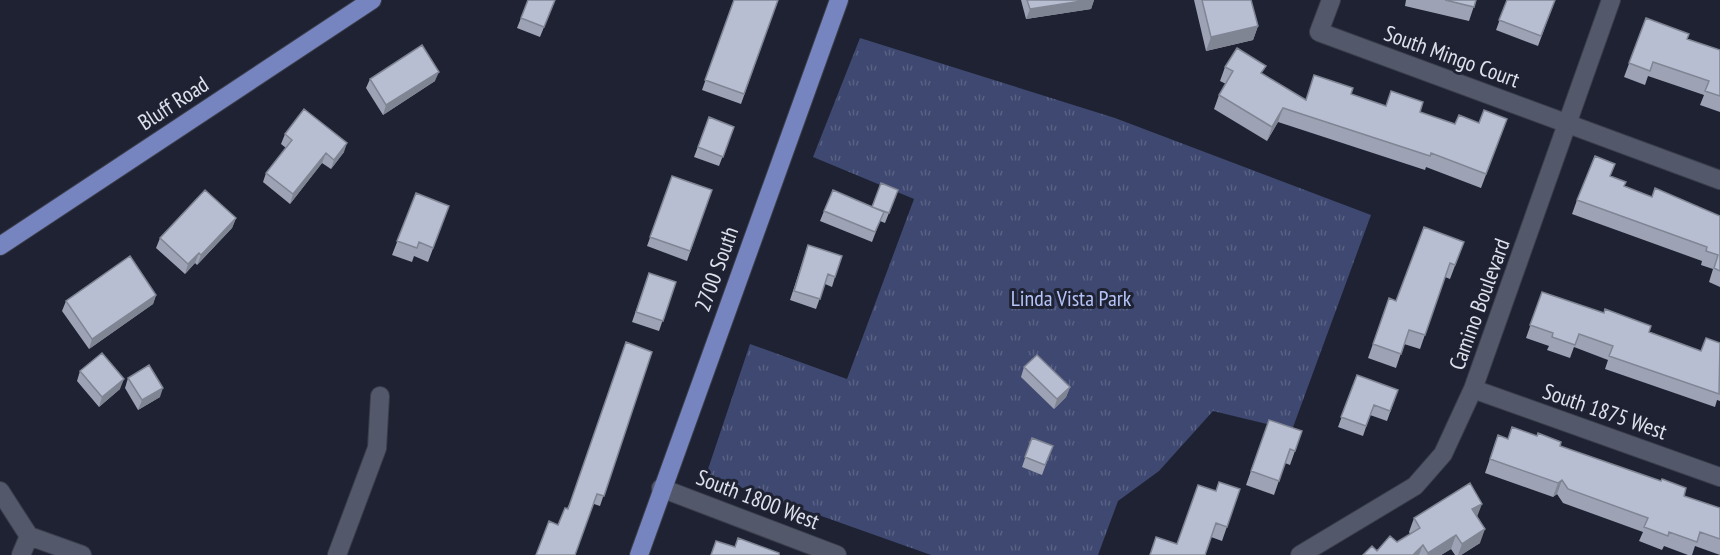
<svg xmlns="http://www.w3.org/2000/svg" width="1720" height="555" font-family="'PT Sans Narrow',sans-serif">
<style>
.grass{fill:url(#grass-tufts)}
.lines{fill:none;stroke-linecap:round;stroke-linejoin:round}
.minor-casing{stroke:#3b3e4c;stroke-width:20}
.major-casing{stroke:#3b3e4c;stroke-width:20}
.minor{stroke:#53586a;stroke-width:18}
.major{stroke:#7685bf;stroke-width:18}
.wall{fill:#9da3b5}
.shaded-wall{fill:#808593}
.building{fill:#b7bed2;stroke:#808593;stroke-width:1.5}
.labels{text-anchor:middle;stroke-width:6;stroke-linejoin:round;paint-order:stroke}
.street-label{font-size:22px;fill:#dee1ec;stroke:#1e2232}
.park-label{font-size:22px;fill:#b5c3f7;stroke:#1e2232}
</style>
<defs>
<pattern id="grass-tufts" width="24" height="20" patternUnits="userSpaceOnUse" patternTransform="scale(1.5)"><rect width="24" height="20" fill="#3e4870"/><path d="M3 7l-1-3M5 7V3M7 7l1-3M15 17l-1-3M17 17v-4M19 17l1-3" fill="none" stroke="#596285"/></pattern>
</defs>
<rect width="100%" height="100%" fill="#1e2232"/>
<!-- grass -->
<path class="grass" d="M 860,38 L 1115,118 L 1371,215 L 1292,430 L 1213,411 L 1159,471 L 1118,501 L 1098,555 L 931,555 L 706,475 L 750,344 L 847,379 L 914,199 L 813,157 Z"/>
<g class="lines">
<defs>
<path id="minor" d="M 1331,0 L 1319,32 L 1720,180
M 1473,389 L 1720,477
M 661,488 L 837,555
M 0,491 L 29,536 L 21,555
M 29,536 L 82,555
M 337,555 L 377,448 L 380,396
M 1300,555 L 1415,486 L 1443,454 L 1473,389 L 1611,0"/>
<path id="major" d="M 0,246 L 372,0
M 639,555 L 839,0"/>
</defs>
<!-- minor casing -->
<use href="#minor" class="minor-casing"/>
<!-- major casing -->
<use href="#major" class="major-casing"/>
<!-- minor -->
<use href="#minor" class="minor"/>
<!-- major -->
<use href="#major" class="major"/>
</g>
<!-- wall -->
<path class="wall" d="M 528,0 L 555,0 L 540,37 L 517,28 Z
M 734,0 L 778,0 L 741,104 L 702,90 Z
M 1021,0 L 1094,0 L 1091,9 L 1026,19 Z
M 1194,0 L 1251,0 L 1258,26 L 1253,40 L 1206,51 Z
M 1406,0 L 1476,0 L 1469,21 L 1405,6 Z
M 1507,0 L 1555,0 L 1538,46 L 1496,30 Z
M 1646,18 L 1687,39 L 1720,50 L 1720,112 L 1700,105 L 1704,95 L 1648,76 L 1645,85 L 1624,77 Z
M 1225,67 L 1263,74 L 1306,100 L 1351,94 L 1386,106 L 1420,112 L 1455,124 L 1479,123 L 1507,119 L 1481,188 L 1426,167 L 1425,170 L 1278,122 L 1267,141 L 1214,109 L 1219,95 L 1226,84 L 1220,81 Z
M 370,79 L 435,81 L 383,115 L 366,88 Z
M 709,117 L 734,127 L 719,166 L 694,157 Z
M 285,134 L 344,152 L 331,169 L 322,163 L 290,204 L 263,182 L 266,173 L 286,148 L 281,144 Z
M 672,176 L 712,190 L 687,261 L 647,246 Z
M 1611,176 L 1624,186 L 1652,197 L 1720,216 L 1720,287 L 1709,282 L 1713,269 L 1701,265 L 1702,261 L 1572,214 L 1577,200 Z
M 898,190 L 885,223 L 880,221 L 872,242 L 820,221 L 824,211 L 872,207 Z
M 416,193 L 449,206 L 428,262 L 414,256 L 412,262 L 392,255 Z
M 236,218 L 232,228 L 197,265 L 195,263 L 185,274 L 156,248 L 160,238 Z
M 1464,242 L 1450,279 L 1445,277 L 1420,349 L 1404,344 L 1396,368 L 1368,358 L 1389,298 L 1396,301 Z
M 808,245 L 835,277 L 832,287 L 825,284 L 816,309 L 790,300 Z
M 649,273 L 676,282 L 659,331 L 632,322 Z
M 1542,292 L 1701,351 L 1720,343 L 1720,401 L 1717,400 L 1715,407 L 1605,369 L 1608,360 L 1574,347 L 1570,358 L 1547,350 L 1549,346 L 1526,338 Z
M 156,295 L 153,304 L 89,349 L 62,311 L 66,301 Z
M 652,352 L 600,506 L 594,504 L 558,525 Z
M 1024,367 L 1070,387 L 1066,397 L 1054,409 L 1021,377 Z
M 80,371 L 120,389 L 99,407 L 77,381 Z
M 1357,375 L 1398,390 L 1387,421 L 1370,415 L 1363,436 L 1338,427 Z
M 128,378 L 160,397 L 138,410 L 125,388 Z
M 1269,420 L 1302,431 L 1290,465 L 1285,463 L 1274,495 L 1246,485 Z
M 1498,435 L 1508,439 L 1560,446 L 1684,496 L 1720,508 L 1720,555 L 1695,546 L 1692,555 L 1688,555 L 1664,546 L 1662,550 L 1639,541 L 1643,532 L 1563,503 L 1557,494 L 1553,497 L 1485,473 Z
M 1032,438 L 1049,456 L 1042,475 L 1022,467 Z
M 1240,489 L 1222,541 L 1211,537 L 1205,555 L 1177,544 L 1216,491 Z
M 1477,517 L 1480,543 L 1461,555 L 1455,555 L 1451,549 L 1441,555 L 1363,555 L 1397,542 L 1410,534 L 1409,532 L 1414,518 Z"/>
<!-- shaded-wall -->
<path class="shaded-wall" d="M 1088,0 L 1094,0 L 1091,9 L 1026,19 L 1030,9 Z
M 1258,26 L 1253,40 L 1206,51 L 1211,37 Z
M 439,72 L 435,81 L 383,115 L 386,105 Z
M 1283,108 L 1278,122 L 1267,141 L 1272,127 Z
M 347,143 L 344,152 L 331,169 L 334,160 Z
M 326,153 L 322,163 L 290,204 L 293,194 Z
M 236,218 L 232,228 L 197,265 L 201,255 Z
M 199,253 L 195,263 L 185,274 L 188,264 Z
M 156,295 L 153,304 L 89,349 L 92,339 Z
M 124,379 L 120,389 L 99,407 L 102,397 Z
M 1070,387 L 1066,397 L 1054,409 L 1057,399 Z
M 163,388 L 160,397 L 138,410 L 142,400 Z
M 1562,480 L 1557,494 L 1553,497 L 1558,483 Z
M 1482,504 L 1477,517 L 1472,509 Z
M 1485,529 L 1480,543 L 1461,555 L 1458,555 L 1462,544 Z
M 1456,535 L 1451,549 L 1441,555 L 1427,555 L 1428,553 Z
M 1423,545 L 1419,555 L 1413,555 Z"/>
<!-- building -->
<path class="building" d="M 528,0 L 555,0 L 544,27 L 521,18 Z
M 734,0 L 778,0 L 744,94 L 705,80 Z
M 1027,0 L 1088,0 L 1030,9 Z
M 1202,0 L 1251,0 L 1258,26 L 1211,37 Z
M 1445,0 L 1476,0 L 1474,7 Z
M 1507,0 L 1555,0 L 1541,36 L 1499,20 Z
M 1646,18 L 1689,34 L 1687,39 L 1720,50 L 1720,96 L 1705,91 L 1709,81 L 1653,62 L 1650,71 L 1629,63 Z
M 422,45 L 439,72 L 386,105 L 370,79 Z
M 1237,48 L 1266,66 L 1261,73 L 1306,100 L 1314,75 L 1353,88 L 1351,94 L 1386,106 L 1391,91 L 1423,102 L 1420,112 L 1455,124 L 1459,115 L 1479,123 L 1484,110 L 1507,119 L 1486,174 L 1431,153 L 1430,156 L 1283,108 L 1272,127 L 1219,95 L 1233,71 L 1225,67 Z
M 304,109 L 347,143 L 334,160 L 326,153 L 293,194 L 266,173 L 292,140 L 285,134 Z
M 709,117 L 734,127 L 723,157 L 698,147 Z
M 1595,156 L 1615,164 L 1610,176 L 1626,182 L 1624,186 L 1652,197 L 1655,188 L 1720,216 L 1720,271 L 1714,268 L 1718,255 L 1706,251 L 1707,247 L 1577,200 Z
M 672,176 L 712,190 L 690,251 L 650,237 Z
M 881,183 L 898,190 L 889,213 L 872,207 Z
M 205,190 L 236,218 L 201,255 L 199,253 L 188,264 L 160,238 Z
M 833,190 L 884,212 L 875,232 L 824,211 Z
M 416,193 L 449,206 L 433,248 L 419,242 L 417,248 L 397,241 Z
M 1424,227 L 1464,242 L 1455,265 L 1450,263 L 1425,335 L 1409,330 L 1401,354 L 1373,344 L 1389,298 L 1396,301 Z
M 808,245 L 842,256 L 835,277 L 828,274 L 820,299 L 794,291 Z
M 130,256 L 156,295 L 92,339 L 66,301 Z
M 649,273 L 676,282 L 663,321 L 636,312 Z
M 1542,292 L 1604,313 L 1605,309 L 1651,326 L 1649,332 L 1701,351 L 1706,338 L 1720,343 L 1719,394 L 1609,356 L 1613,346 L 1579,334 L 1575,345 L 1552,337 L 1553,333 L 1530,325 Z
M 626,342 L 652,352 L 604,496 L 597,494 L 575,555 L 536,555 L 549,521 L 558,525 L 565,508 L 568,509 Z
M 102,353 L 124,379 L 102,397 L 80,371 Z
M 1037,355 L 1070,387 L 1057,399 L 1024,367 Z
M 149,365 L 163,388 L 142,400 L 128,378 Z
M 1357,375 L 1398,390 L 1390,411 L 1374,405 L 1366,426 L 1341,417 Z
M 1269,420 L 1302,431 L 1295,451 L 1290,449 L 1279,481 L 1251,471 Z
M 1512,427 L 1537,436 L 1538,433 L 1561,442 L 1560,446 L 1661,481 L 1662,479 L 1686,488 L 1684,496 L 1720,508 L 1720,539 L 1700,532 L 1697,542 L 1669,532 L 1668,536 L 1644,527 L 1648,518 L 1568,489 L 1562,480 L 1558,483 L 1490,459 L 1498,435 L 1508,439 Z
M 1032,438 L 1053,446 L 1045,465 L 1025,457 Z
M 1219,482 L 1240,489 L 1227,527 L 1216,523 L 1205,555 L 1206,555 L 1150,555 L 1156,537 L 1177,544 L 1198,485 L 1216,491 Z
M 1470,483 L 1482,504 L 1472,509 L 1485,529 L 1462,544 L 1456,535 L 1428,553 L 1423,545 L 1413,555 L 1363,555 L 1372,546 L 1377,551 L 1390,536 L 1397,542 L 1420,528 L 1414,518 Z
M 738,538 L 779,553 L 779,555 L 711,555 L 716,541 L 735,547 Z"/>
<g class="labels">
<!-- street labels -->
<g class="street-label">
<text transform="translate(1452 56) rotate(20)" y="8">South Mingo Court</text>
<text transform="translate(173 103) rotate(-33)" y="8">Bluff Road</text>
<text transform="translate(716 269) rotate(-70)" y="8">2700 South</text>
<text transform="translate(1479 304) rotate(-70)" y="8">Camino Boulevard</text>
<text transform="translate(1605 411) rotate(19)" y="8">South 1875 West</text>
<text transform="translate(758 499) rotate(21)" y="8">South 1800 West</text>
</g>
<!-- park labels -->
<g class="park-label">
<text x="1071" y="306">Linda Vista Park</text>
</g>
</g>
</svg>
